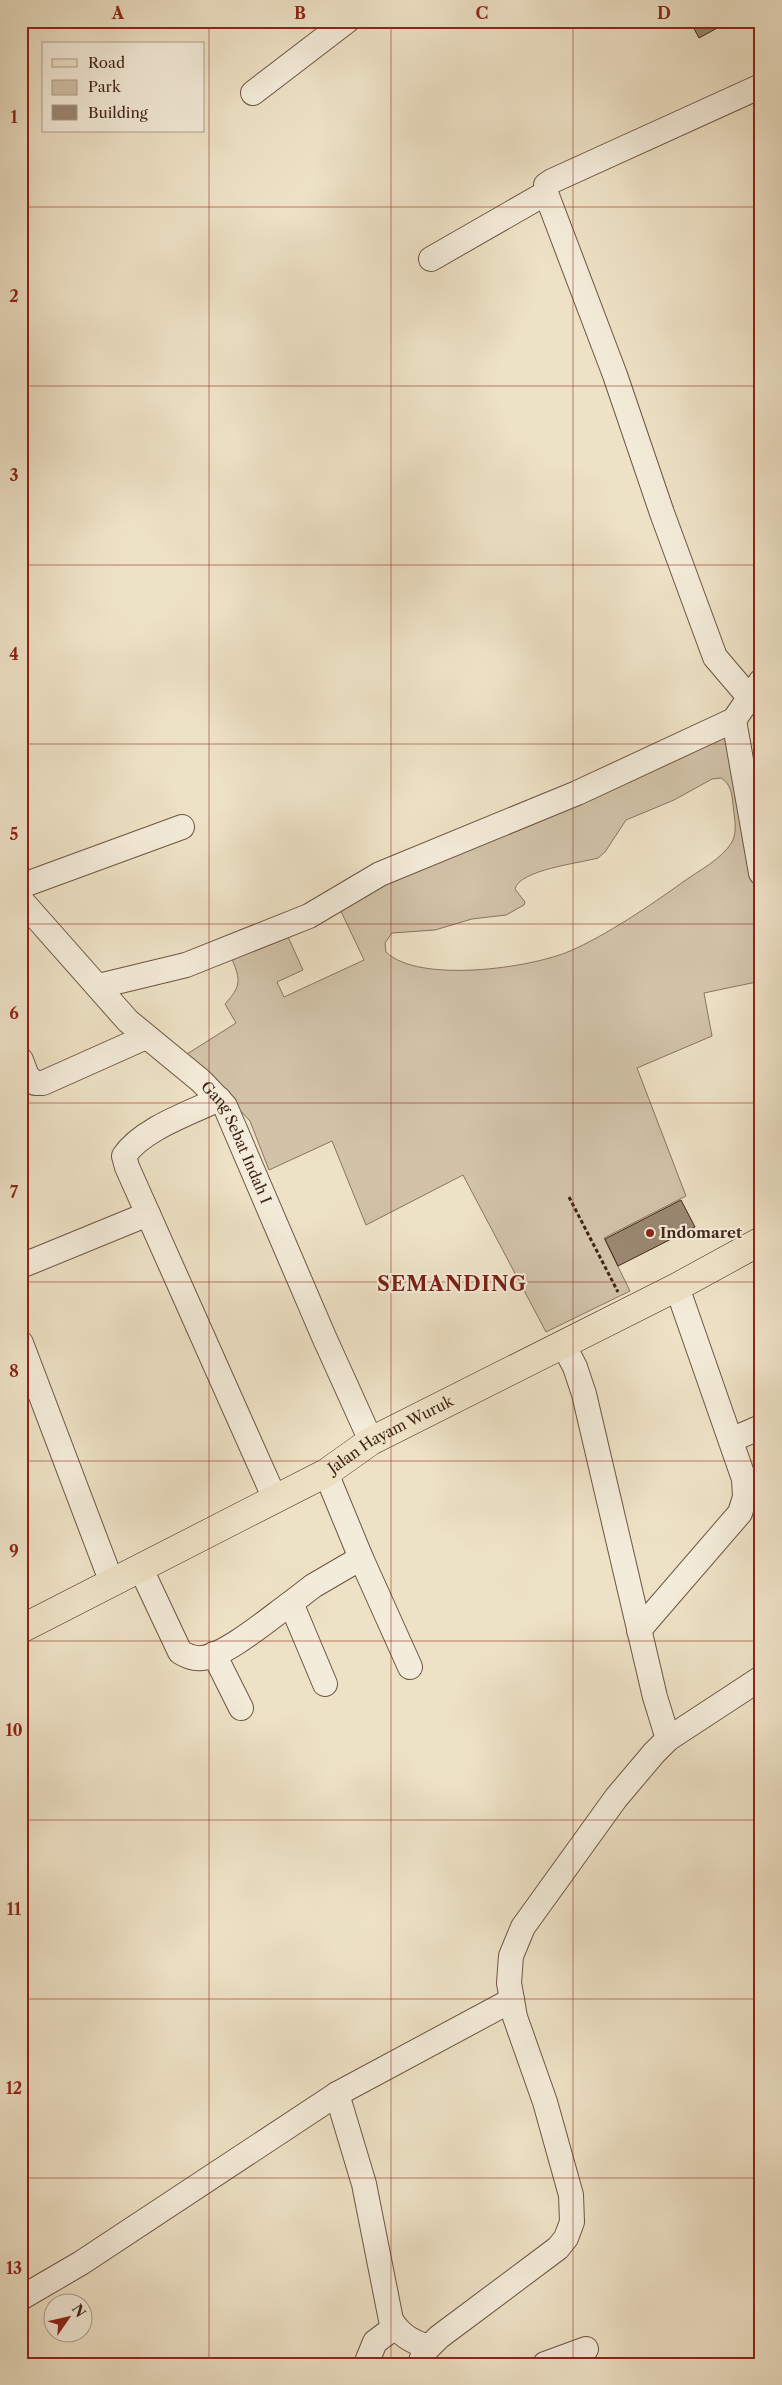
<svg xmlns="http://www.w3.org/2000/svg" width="782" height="2385" font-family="'Libre Caslon Text',serif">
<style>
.green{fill:#d1c2a8;stroke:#8a7460;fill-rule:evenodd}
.building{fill:#9b8872;stroke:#422618}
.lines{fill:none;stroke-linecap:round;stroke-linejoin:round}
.minor-casing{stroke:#6d5544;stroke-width:26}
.major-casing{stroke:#422618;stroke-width:29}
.path{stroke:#422618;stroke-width:3;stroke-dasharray:4 2.5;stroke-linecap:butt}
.minor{stroke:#f4ecda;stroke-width:24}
.major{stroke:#eee2c6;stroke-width:28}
.grid{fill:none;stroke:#8f2418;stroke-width:1;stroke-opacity:0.55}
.poi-dot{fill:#8f2418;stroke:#f4ecda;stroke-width:2}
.labels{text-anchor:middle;stroke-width:4;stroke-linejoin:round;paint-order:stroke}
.street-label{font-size:15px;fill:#422618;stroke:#f4ecda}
.poi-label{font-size:15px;font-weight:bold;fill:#422618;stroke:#f4ecda;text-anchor:start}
.district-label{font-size:20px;font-weight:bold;letter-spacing:1px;fill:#7a1f14;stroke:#f4ecda}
.neatline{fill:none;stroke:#8f2418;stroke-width:2}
.grid-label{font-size:16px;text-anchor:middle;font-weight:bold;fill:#8f2418}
</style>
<rect width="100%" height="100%" fill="#eee2c6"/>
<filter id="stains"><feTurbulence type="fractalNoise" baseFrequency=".004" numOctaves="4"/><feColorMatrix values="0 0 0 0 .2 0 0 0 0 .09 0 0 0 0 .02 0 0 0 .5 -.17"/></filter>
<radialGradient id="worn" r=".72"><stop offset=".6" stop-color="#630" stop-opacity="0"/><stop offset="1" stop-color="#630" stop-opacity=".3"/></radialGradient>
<!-- green -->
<path class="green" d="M 727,729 L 761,918 L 761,981 L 704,993 L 712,1036 L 637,1068 L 686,1196 L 604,1238 L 630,1291 L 546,1332 L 463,1175 L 366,1225 L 332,1141 L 269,1170 L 250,1121 L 187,1054 L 236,1023 L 225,1004 C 241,986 241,981 232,959 L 284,928 L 303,970 L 277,982 L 284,997 L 364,960 L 338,905 ZM 721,778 C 731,784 732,794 733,805 C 734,816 738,831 732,842 C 722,859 698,871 683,882 C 651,905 605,936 570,951 C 531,968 419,984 386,952 L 385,943 L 392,933 L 435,930 L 472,919 L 506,915 L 524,905 L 525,902 L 515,889 C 519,870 580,863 598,858 L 605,852 L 626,820 L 674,800 L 712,779 Z"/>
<!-- building -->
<path class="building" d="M 690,21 L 730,21 L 699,38 Z
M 681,1200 L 695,1227 L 618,1266 L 605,1239 Z"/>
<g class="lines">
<defs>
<g id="minor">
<path d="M 253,93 L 347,21"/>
<path d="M 431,259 L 546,193"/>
<path d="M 749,697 L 715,657 L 662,513 L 615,375 L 546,193 L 546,185 L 552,181 L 761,86"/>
<path d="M 734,720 L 761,873"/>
<path d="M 21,886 L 182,827"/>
<path id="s1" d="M 21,900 L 128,1021 L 201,1081 L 225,1106 L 324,1337 L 371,1441"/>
<path d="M 99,986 L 186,965 L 309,916 L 380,874 L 577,793 L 734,720 L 761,681"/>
<path d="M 21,1060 L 27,1076 L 35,1083 L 43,1083 L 146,1037"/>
<path d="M 219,1099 C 190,1113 142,1129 124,1156 L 127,1167 L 275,1499"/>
<path d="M 21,1266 L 148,1214"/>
<path d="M 21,1343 L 112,1583"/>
<path d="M 563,1344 L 575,1367 L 584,1394 L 655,1697 L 668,1739"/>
<path d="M 731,1440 L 761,1427"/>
<path d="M 326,1473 L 361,1558 L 410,1667"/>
<path d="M 141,1569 L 180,1652 C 187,1656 193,1659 202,1658 C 225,1656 270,1618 291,1603"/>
<path d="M 639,1630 L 740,1513 L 745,1497 L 744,1479 L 677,1287"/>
<path d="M 214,1654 L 241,1708"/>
<path d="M 325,1684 L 291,1603 L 313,1586 L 361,1558"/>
<path d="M 337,2094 L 364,2184 L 391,2320 C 400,2335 411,2341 428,2347"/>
<path d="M 21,2298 L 81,2263 L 337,2094 L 512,2000"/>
<path d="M 366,2364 L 375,2342 L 395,2327"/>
<path d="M 420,2364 L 424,2352 L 439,2337 L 558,2248 L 566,2238 L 572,2222 L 571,2195 L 545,2102 L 515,2017 L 509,1983 L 511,1956 L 523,1927 L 616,1798 L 654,1753 L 668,1739 L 761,1678"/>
<path d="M 545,2364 L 586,2349"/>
</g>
<g id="major">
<path id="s2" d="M 21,1629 L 326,1473 L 371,1441 L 677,1287 L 761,1241"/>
</g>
</defs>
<!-- minor casing -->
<use href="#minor" class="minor-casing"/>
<!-- major casing -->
<use href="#major" class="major-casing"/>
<!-- path -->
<path class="path" d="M 569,1197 L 618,1292"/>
<!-- minor -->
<use href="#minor" class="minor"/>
<!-- major -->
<use href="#major" class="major"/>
</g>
<!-- grid -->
<path class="grid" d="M 209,21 L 209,2364M 391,21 L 391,2364M 573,21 L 573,2364M 21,207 L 761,207M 21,386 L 761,386M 21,565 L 761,565M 21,744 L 761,744M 21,924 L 761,924M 21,1103 L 761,1103M 21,1282 L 761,1282M 21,1461 L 761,1461M 21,1641 L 761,1641M 21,1820 L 761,1820M 21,1999 L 761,1999M 21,2178 L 761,2178"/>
<!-- markers -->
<circle class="poi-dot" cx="650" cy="1233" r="5"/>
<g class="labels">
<!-- street labels -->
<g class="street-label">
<text dy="5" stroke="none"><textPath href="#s1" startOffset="328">Gang Sebat Indah I</textPath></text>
<text dy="5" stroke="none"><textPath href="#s2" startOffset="418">Jalan Hayam Wuruk</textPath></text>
</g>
<!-- poi labels -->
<g class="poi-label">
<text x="660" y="1238">Indomaret</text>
</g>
<!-- district labels -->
<g class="district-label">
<text x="452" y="1291">SEMANDING</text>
</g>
</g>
<!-- margin -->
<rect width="782" height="2385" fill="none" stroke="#eee2c6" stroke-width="55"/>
<!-- legend -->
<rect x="42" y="42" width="162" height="90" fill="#f4ecda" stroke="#ad9d8c"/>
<rect x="52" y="59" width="25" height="8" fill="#eee2c6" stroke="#ad9d8c"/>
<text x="88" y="68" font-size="15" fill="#422618">Road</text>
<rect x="52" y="80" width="25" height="15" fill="#d1c2a8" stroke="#ad9d8c"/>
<text x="88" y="92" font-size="15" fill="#422618">Park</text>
<rect x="52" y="105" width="25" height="15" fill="#9b8872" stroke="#ad9d8c"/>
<text x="88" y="118" font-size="15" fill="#422618">Building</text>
<!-- north arrow -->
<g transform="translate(68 2318) rotate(56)"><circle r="24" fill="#f4ecda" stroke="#ad9d8c"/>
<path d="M0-4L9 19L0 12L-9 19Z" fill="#8f2418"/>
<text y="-8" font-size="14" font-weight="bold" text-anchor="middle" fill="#422618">N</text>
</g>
<rect x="28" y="28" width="726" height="2330" class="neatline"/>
<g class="grid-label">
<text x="118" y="19">A</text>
<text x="300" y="19">B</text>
<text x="482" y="19">C</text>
<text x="664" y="19">D</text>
<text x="14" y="123">1</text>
<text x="14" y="302">2</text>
<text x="14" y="481">3</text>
<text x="14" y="660">4</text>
<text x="14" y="840">5</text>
<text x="14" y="1019">6</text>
<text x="14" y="1198">7</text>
<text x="14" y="1377">8</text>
<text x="14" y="1557">9</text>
<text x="14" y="1736">10</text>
<text x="14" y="1915">11</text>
<text x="14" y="2094">12</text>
<text x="14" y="2274">13</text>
</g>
<rect width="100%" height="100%" filter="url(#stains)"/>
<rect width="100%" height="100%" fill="url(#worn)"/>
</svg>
